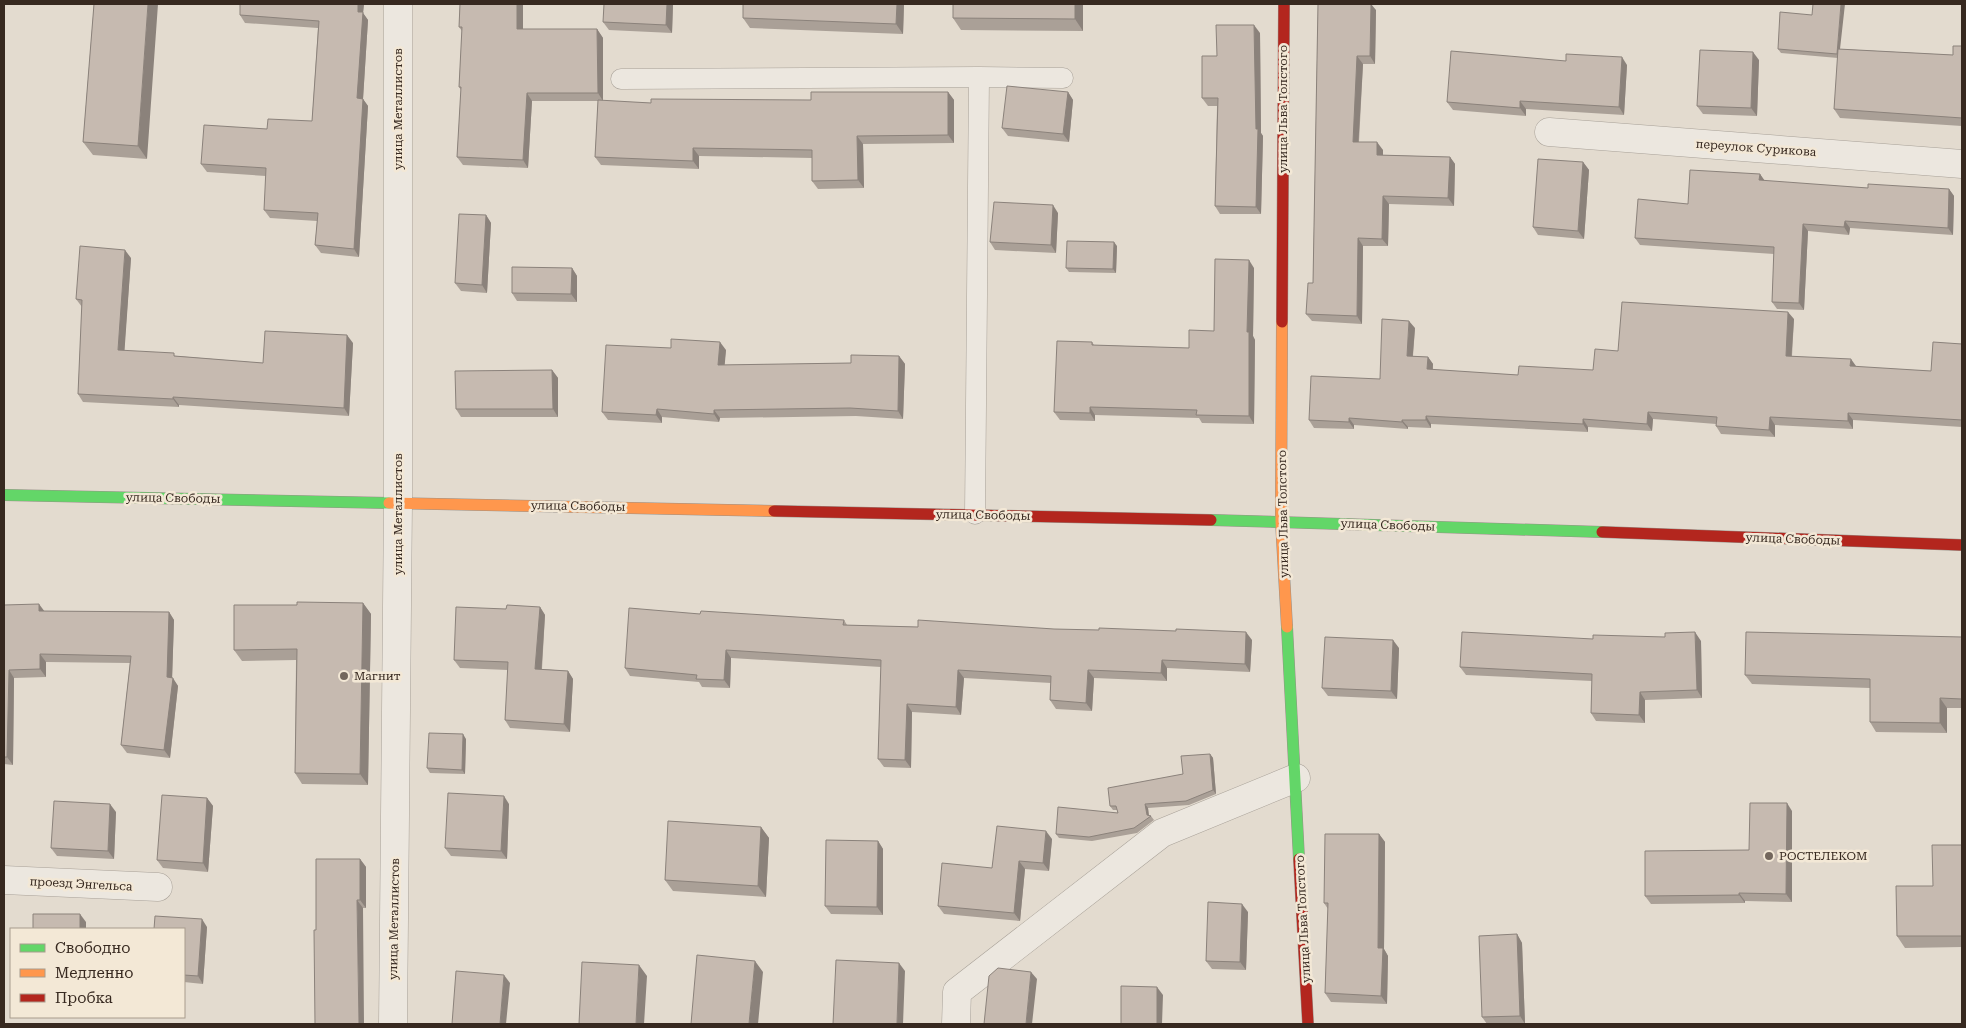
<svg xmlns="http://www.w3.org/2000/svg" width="1966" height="1028" font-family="'Roboto Serif',serif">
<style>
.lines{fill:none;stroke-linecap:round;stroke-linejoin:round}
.lane-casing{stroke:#a8a198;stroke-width:21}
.street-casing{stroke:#a8a198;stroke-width:29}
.fast-casing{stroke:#989088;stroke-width:12}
.slow-casing{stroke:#989088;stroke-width:12}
.jam-casing{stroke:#989088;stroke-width:12}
.lane{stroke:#ece7df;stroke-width:20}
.street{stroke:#ece7df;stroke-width:28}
.fast{stroke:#63d668;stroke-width:11}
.slow{stroke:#ff974d;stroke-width:11}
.jam{stroke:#b3261e;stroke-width:11}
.wall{fill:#aaa097}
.shaded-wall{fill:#8b827b}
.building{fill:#c6bab0;stroke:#8b827b}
.poi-dot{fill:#73675d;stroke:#f3e8d6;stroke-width:2}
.labels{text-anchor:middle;stroke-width:5;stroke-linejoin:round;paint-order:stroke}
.street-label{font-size:12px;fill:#372920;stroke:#f3e8d6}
.poi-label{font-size:12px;fill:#372920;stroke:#f3e8d6;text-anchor:start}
</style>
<rect width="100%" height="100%" fill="#e3dbcf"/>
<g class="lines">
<defs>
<path id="lane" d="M 621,79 L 979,77
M 975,514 L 979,77 L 1063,78"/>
<path id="street" d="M 1549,132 L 1962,164
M 4,880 L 158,887
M 393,1024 L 398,502 L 398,4
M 956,1024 L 957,992 L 1162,833 L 1296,778"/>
<path id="fast" d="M 4,495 L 389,503
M 1211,520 L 1602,532
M 1287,627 L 1299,859"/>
<path id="slow" d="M 1282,322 L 1281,521 L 1287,627
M 389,503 L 774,511"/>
<path id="jam" d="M 1282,322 L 1284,4
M 774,511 L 1211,520
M 1602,532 L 1962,545
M 1299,859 L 1308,1024"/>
</defs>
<!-- lane casing -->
<use href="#lane" class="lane-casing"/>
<!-- street casing -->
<use href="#street" class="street-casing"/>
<!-- fast casing -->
<use href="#fast" class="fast-casing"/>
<!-- slow casing -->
<use href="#slow" class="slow-casing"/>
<!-- jam casing -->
<use href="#jam" class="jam-casing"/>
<!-- lane -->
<use href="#lane" class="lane"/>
<!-- street -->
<use href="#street" class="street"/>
<!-- fast -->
<use href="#fast" class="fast"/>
<!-- slow -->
<use href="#slow" class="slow"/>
<!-- jam -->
<use href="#jam" class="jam"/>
</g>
<!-- wall -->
<path class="wall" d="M 94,4 L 147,159 L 93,155 L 83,142 Z
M 240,4 L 364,4 L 363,13 L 368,20 L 363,99 L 368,106 L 359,257 L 321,253 L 315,245 L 317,221 L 270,218 L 264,210 L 266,176 L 207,172 L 201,164 L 267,129 L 312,121 L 318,28 L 245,23 L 240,15 Z
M 460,4 L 523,4 L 523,29 L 597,29 L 603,38 L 603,101 L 651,103 L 811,100 L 948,92 L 954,100 L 954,143 L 863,144 L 864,188 L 818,189 L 812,181 L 812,158 L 699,156 L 699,169 L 601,165 L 595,157 L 598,101 L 532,101 L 528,168 L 463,165 L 457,157 L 461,90 L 459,87 L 462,31 L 459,27 Z
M 673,4 L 672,33 L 609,30 L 603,22 Z
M 904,4 L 903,34 L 750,28 L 743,18 Z
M 1083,4 L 1083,31 L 961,30 L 953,18 Z
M 1318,4 L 1376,10 L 1375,64 L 1363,64 L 1359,142 L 1383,150 L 1383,155 L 1450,157 L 1455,164 L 1454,206 L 1389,204 L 1388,246 L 1363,246 L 1362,324 L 1312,321 L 1306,314 L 1313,283 Z
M 1260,33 L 1261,133 L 1263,136 L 1261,214 L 1220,214 L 1215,206 L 1217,106 L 1208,106 L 1202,98 L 1217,56 Z
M 1962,46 L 1962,126 L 1840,118 L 1834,109 L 1838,58 L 1781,53 L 1778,49 L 1840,49 L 1953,55 Z
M 1759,60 L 1757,116 L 1703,114 L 1697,106 Z
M 1566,61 L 1627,65 L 1624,115 L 1526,109 L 1526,116 L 1453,110 L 1447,102 Z
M 1068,92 L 1073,100 L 1069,142 L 1008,136 L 1002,128 Z
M 1583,162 L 1589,170 L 1584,239 L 1538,235 L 1533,227 Z
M 1760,174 L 1764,181 L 1868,188 L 1949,189 L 1954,196 L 1953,235 L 1850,228 L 1849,235 L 1808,231 L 1804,310 L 1777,309 L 1772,302 L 1774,254 L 1640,245 L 1635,238 Z
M 1058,213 L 1056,253 L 995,250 L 990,242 Z
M 486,215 L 491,223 L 487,293 L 461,291 L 455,283 Z
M 1117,246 L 1116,273 L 1069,272 L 1066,268 Z
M 131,258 L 124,351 L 177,356 L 263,363 L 353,343 L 349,416 L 179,405 L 179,407 L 83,402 L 78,394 L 82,307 L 76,299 Z
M 572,268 L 577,276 L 577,302 L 517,301 L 512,293 Z
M 1254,268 L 1253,336 L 1255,340 L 1254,424 L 1202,423 L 1199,418 L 1095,415 L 1095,421 L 1060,420 L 1054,412 L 1092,342 L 1094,345 L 1189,348 L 1214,331 Z
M 1794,319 L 1792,356 L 1856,367 L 1931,371 L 1962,344 L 1962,427 L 1853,420 L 1853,429 L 1775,425 L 1775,437 L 1721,434 L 1716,426 L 1716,424 L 1653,419 L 1652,431 L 1588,427 L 1588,432 L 1431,424 L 1431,428 L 1408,427 L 1408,429 L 1354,425 L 1354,429 L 1314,428 L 1309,420 L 1380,379 L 1415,328 L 1413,356 L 1428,357 L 1433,364 L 1433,370 L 1518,375 L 1593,370 L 1618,351 Z
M 671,348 L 726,350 L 724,365 L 851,363 L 899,356 L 905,364 L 903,419 L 856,416 L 720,418 L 719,422 L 662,417 L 662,423 L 608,420 L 602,412 Z
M 552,370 L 558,378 L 558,417 L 461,417 L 456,409 Z
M 363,603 L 371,614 L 368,785 L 302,784 L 295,773 L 296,660 L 242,661 L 234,650 L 297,605 Z
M 4,605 L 44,611 L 169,612 L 174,620 L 172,678 L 178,686 L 170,758 L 127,753 L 121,745 L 130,663 L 46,662 L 46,677 L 14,678 L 13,765 L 4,764 Z
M 540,607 L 545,615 L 542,669 L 568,671 L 573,679 L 570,732 L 510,728 L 505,720 L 508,670 L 460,668 L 454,660 L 506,609 Z
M 700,614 L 844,620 L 847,625 L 918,627 L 1054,629 L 1252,640 L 1250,672 L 1167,668 L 1167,681 L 1094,678 L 1092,711 L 1056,709 L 1050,700 L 1051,683 L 964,678 L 961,715 L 912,712 L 911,768 L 884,767 L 878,759 L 881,667 L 731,658 L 730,688 L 702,687 L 699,682 L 630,676 L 625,668 Z
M 1962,637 L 1962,708 L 1947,708 L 1947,733 L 1876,732 L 1870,722 L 1870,688 L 1752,684 L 1745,675 Z
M 1593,639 L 1701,641 L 1702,698 L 1645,700 L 1645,723 L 1596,721 L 1591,713 L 1592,681 L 1466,675 L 1460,667 Z
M 1399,648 L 1397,699 L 1328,696 L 1322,688 Z
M 466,739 L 465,774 L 430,773 L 427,768 Z
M 1210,754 L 1213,758 L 1216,794 L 1189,805 L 1148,808 L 1149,816 L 1151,816 L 1154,820 L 1137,833 L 1092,841 L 1059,838 L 1056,834 L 1118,813 L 1117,810 L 1113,810 L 1110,806 L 1183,774 Z
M 207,798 L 213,806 L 208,872 L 163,868 L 157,860 Z
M 509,804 L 507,859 L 451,856 L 445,848 Z
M 1792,811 L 1792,902 L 1745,901 L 1745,903 L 1651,904 L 1645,896 L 1749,850 Z
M 116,812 L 114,859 L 57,856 L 51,848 Z
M 761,827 L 769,838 L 766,897 L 673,891 L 665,880 Z
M 1379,834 L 1385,842 L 1384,949 L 1388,956 L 1387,1004 L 1331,1002 L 1325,993 L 1328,909 L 1324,903 Z
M 1052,839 L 1049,871 L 1025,869 L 1020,921 L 944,914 L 938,906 L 992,868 Z
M 878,841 L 883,849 L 883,915 L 831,914 L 825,906 Z
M 1962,845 L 1962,947 L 1905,948 L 1897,936 Z
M 360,859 L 366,867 L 366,908 L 363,908 L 316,930 Z
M 1248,912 L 1246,970 L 1212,969 L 1206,961 Z
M 207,927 L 203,984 L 184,982 L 184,929 Z
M 1517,934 L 1522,943 L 1525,1024 L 1487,1024 L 1482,1017 Z"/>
<!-- shaded-wall -->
<path class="shaded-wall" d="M 148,4 L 158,4 L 147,159 L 138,146 Z
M 358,4 L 364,4 L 363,13 L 368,20 L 363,99 L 368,106 L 359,257 L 354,249 Z
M 517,4 L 523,4 L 523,37 L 517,29 Z
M 667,4 L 673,4 L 672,33 L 666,25 Z
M 897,4 L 904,4 L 903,34 L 896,24 Z
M 1075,4 L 1083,4 L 1083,31 L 1075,19 Z
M 1371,4 L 1376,10 L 1375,64 L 1370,56 Z
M 1841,4 L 1845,4 L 1839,58 L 1837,54 Z
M 1254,25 L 1260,33 L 1261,133 L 1263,136 L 1261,214 L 1256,207 Z
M 597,29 L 603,38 L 603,101 L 598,93 Z
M 1753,52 L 1759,60 L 1757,116 L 1751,108 Z
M 1357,56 L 1363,64 L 1358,149 L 1353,142 Z
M 1622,57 L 1627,65 L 1624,115 L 1619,107 Z
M 948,92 L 954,100 L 954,143 L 948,135 Z
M 1068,92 L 1073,100 L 1069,142 L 1063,134 Z
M 527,93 L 532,101 L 528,168 L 523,160 Z
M 1520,101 L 1526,109 L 1526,116 L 1520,108 Z
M 857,136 L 863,144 L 864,188 L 858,180 Z
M 1377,142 L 1383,150 L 1383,162 L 1377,155 Z
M 693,148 L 699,156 L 699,169 L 693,161 Z
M 1450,157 L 1455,164 L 1454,206 L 1448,198 Z
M 1583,162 L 1589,170 L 1584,239 L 1578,231 Z
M 1760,174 L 1765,181 L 1759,180 Z
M 1949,189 L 1954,196 L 1953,235 L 1948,228 Z
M 1383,196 L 1389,204 L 1388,246 L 1382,239 Z
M 1053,205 L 1058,213 L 1056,253 L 1051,245 Z
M 486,215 L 491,223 L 487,293 L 482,285 Z
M 1845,221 L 1850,228 L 1849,235 L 1844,227 Z
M 1803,224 L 1808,231 L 1804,310 L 1799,303 Z
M 1358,238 L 1363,246 L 1362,324 L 1357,316 Z
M 1114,242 L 1117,246 L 1116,273 L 1113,269 Z
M 125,250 L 131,258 L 124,358 L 118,350 Z
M 1249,260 L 1254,268 L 1253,336 L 1255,340 L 1254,424 L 1249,416 L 1247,332 Z
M 572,268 L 577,276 L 577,302 L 571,294 Z
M 1788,312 L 1794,319 L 1791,363 L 1786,356 Z
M 1409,321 L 1415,328 L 1412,364 L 1407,356 Z
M 347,335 L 353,343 L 349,416 L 344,408 Z
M 720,342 L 726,350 L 724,373 L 718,365 Z
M 899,356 L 905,364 L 903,419 L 898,411 Z
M 1428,357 L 1433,364 L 1432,377 L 1427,369 Z
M 1851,359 L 1856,366 L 1850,366 Z
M 552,370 L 558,378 L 558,417 L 553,409 Z
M 173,397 L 179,405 L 179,407 L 173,399 Z
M 1090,407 L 1095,415 L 1095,421 L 1090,413 Z
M 657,409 L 662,417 L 662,423 L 656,415 Z
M 714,410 L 720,418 L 719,422 L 714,414 Z
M 1648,412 L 1653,419 L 1652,431 L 1647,424 Z
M 1848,413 L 1853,420 L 1853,429 L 1848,421 Z
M 1426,416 L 1431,424 L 1431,428 L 1426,420 Z
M 1770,417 L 1775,425 L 1775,437 L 1769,430 Z
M 1349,418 L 1354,425 L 1354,429 L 1349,422 Z
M 1583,419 L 1588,427 L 1588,432 L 1583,424 Z
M 1402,420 L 1408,427 L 1408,429 L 1402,422 Z
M 363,603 L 371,614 L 368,785 L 360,774 Z
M 39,604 L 45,612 L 39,611 Z
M 540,607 L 545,615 L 541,677 L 535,669 Z
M 169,612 L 174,620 L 172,681 L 173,678 L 178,686 L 170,758 L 164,750 Z
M 1246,632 L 1252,640 L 1250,672 L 1245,664 Z
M 1695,632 L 1701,641 L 1702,698 L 1697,690 Z
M 1393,640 L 1399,648 L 1397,699 L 1391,691 Z
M 726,650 L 731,658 L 730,688 L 724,680 Z
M 40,654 L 46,662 L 46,677 L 40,669 Z
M 1162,660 L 1167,668 L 1167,681 L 1161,673 Z
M 9,670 L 14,678 L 13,765 L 7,757 Z
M 958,670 L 964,678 L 961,715 L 956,707 Z
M 1088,670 L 1094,678 L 1092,711 L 1086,703 Z
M 568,671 L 573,679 L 570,732 L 564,724 Z
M 1640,692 L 1645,700 L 1645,723 L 1639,715 Z
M 1940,698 L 1947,708 L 1947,733 L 1940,723 Z
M 907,704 L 912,712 L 911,768 L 905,760 Z
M 463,734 L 466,739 L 465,774 L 462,770 Z
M 1210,754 L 1213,758 L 1216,794 L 1213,790 Z
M 504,796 L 509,804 L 507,859 L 501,851 Z
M 207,798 L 213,806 L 208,872 L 203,863 Z
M 1787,803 L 1792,811 L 1792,902 L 1786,894 Z
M 110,804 L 116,812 L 114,859 L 108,851 Z
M 1145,804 L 1148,808 L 1149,817 L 1147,815 Z
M 761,827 L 769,838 L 766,897 L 758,886 Z
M 1046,831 L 1052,839 L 1049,871 L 1043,863 Z
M 1379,834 L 1385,842 L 1384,949 L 1388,956 L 1387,1004 L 1381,996 L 1378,948 Z
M 878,841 L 883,849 L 883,915 L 877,907 Z
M 360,859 L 366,867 L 366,908 L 360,900 Z
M 1019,861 L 1025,869 L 1020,921 L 1014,913 Z
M 1739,893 L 1745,901 L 1745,903 L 1739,895 Z
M 357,900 L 363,908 L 364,1024 L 359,1024 Z
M 1242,904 L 1248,912 L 1246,970 L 1240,962 Z
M 80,914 L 86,922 L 86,929 L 80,929 Z
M 202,919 L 207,927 L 203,984 L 198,976 Z
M 1517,934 L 1522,943 L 1525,1024 L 1520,1016 Z
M 755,961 L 763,972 L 758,1024 L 749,1024 Z
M 899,963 L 905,971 L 903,1024 L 897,1024 Z
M 639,965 L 647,976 L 644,1024 L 636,1024 Z
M 1031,972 L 1037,979 L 1032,1024 L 1026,1024 Z
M 504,975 L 510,983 L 506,1024 L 500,1024 Z
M 1157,987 L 1163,995 L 1162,1024 L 1157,1024 Z"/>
<!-- building -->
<path class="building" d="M 94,4 L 148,4 L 138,146 L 83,142 Z
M 240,4 L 358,4 L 358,12 L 363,12 L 357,98 L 363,99 L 354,249 L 315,245 L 318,213 L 264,210 L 266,168 L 201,164 L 204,125 L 267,129 L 268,119 L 312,121 L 319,21 L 240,15 Z
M 460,4 L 517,4 L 517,29 L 597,29 L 598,93 L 527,93 L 523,160 L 457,157 L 461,87 L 459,87 L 462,27 L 459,27 Z
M 604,4 L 667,4 L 666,25 L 603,22 Z
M 743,4 L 897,4 L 896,24 L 743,18 Z
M 953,4 L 1075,4 L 1075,19 L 953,18 Z
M 1318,4 L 1371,4 L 1370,56 L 1357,56 L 1353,142 L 1377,142 L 1377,155 L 1450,157 L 1448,198 L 1383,196 L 1382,239 L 1358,238 L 1357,316 L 1306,314 L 1308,283 L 1313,283 Z
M 1813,4 L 1841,4 L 1837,54 L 1778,49 L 1780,12 L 1812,15 Z
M 1216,25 L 1254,25 L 1256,129 L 1258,129 L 1256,207 L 1215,206 L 1218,98 L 1202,98 L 1202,56 L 1217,56 Z
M 1953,46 L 1962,46 L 1962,118 L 1834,109 L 1838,49 L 1953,55 Z
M 1700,50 L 1753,52 L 1751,108 L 1697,106 Z
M 1451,51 L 1566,61 L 1566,54 L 1622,57 L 1619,107 L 1520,101 L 1520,108 L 1447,102 Z
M 1007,86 L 1068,92 L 1063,134 L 1002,128 Z
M 811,92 L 948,92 L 948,135 L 857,136 L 858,180 L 812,181 L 812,150 L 693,148 L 693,161 L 595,157 L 598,100 L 651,103 L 651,99 L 811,100 Z
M 1538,159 L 1583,162 L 1578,231 L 1533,227 Z
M 1690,170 L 1760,174 L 1759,180 L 1868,188 L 1868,184 L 1949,189 L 1948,228 L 1845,221 L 1844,227 L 1803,224 L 1799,303 L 1772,302 L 1774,247 L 1635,238 L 1638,199 L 1688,204 Z
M 994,202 L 1053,205 L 1051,245 L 990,242 Z
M 459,214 L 486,215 L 482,285 L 455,283 Z
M 1067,241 L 1114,242 L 1113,269 L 1066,268 Z
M 80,246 L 125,250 L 118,350 L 174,353 L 174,356 L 263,363 L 265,331 L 347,335 L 344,408 L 173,397 L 173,399 L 78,394 L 82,300 L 76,299 Z
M 1215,259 L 1249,260 L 1247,332 L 1249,332 L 1249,416 L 1196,415 L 1197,410 L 1090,407 L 1090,413 L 1054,412 L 1057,341 L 1092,342 L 1092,345 L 1189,348 L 1189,330 L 1214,331 Z
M 512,267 L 572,268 L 571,294 L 512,293 Z
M 1622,302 L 1788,312 L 1786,356 L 1851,359 L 1850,366 L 1931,371 L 1933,342 L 1962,344 L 1962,420 L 1848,413 L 1848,421 L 1770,417 L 1769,430 L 1716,426 L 1717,417 L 1648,412 L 1647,424 L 1583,419 L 1583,424 L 1426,416 L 1426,420 L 1402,420 L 1402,422 L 1349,418 L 1349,422 L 1309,420 L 1311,376 L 1380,379 L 1382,319 L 1409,321 L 1407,356 L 1428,357 L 1427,369 L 1518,375 L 1519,366 L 1593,370 L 1595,349 L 1618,351 Z
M 671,339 L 720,342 L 718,365 L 851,363 L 851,355 L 899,356 L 898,411 L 850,408 L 714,410 L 714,414 L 657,409 L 656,415 L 602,412 L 606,345 L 671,348 Z
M 552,370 L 553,409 L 456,409 L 455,371 Z
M 297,602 L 363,603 L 360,774 L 295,773 L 297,649 L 234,650 L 234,605 L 297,605 Z
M 39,604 L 39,611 L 169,612 L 167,677 L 173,678 L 164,750 L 121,745 L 131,656 L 40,654 L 40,669 L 9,670 L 7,757 L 4,757 L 4,605 Z
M 507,605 L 540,607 L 535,669 L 568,671 L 564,724 L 505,720 L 508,662 L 454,660 L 456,607 L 506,609 Z
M 629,608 L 700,614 L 701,611 L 844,620 L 843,625 L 918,627 L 918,620 L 1054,629 L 1099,630 L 1099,628 L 1176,631 L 1176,629 L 1246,632 L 1245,664 L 1162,660 L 1161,673 L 1088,670 L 1086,703 L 1050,700 L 1051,676 L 958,670 L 956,707 L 907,704 L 905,760 L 878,759 L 881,660 L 726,650 L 724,680 L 696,679 L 697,675 L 625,668 Z
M 1462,632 L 1593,639 L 1593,635 L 1665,637 L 1665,633 L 1695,632 L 1697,690 L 1640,692 L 1639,715 L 1591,713 L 1592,674 L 1460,667 Z
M 1746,632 L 1962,637 L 1962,699 L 1940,698 L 1940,723 L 1870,722 L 1870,679 L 1745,675 Z
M 1325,637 L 1393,640 L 1391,691 L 1322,688 Z
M 429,733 L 463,734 L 462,770 L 427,768 Z
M 1210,754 L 1213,790 L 1186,801 L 1145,804 L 1147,815 L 1151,816 L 1134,828 L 1089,837 L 1056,834 L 1058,807 L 1118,813 L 1116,806 L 1110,806 L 1108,788 L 1183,774 L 1181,756 Z
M 448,793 L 504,796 L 501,851 L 445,848 Z
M 162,795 L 207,798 L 203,863 L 157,860 Z
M 54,801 L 110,804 L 108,851 L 51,848 Z
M 1750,803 L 1787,803 L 1786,894 L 1739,893 L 1739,895 L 1645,896 L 1645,851 L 1749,850 Z
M 668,821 L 761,827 L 758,886 L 665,880 Z
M 997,826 L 1046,831 L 1043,863 L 1019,861 L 1014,913 L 938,906 L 942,863 L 992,868 Z
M 1325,834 L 1379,834 L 1378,948 L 1383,948 L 1381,996 L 1325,993 L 1328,903 L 1324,903 Z
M 826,840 L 878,841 L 877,907 L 825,906 Z
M 1932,845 L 1962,845 L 1962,936 L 1897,936 L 1896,886 L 1933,886 Z
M 316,859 L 360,859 L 360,900 L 357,900 L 359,1024 L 315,1024 L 314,930 L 316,930 Z
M 1208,902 L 1242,904 L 1240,962 L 1206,961 Z
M 33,914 L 80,914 L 80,929 L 33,929 Z
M 155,916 L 202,919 L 198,976 L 184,975 L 184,929 L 154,929 Z
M 1517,934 L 1520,1016 L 1482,1017 L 1479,936 Z
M 697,955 L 755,961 L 749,1024 L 691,1024 Z
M 836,960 L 899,963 L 897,1024 L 833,1024 Z
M 582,962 L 639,965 L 636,1024 L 579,1024 Z
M 998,968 L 1031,972 L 1026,1024 L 984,1024 L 989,976 Z
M 456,971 L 504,975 L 500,1024 L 452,1024 Z
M 1121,986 L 1157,987 L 1157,1024 L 1121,1024 Z"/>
<!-- markers -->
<g class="poi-dot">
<circle cx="344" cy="676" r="5"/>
<circle cx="1769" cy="856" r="5"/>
</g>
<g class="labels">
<!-- street labels -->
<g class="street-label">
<text transform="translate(398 109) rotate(-90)" y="4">улица Металлистов</text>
<text transform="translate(1283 109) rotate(-90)" y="4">улица Льва Толстого</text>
<text transform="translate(1756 148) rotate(4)" y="4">переулок Сурикова</text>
<text transform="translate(173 498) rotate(1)" y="4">улица Свободы</text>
<text transform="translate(578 506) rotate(1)" y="4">улица Свободы</text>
<text transform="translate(398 514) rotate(-90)" y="4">улица Металлистов</text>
<text transform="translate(1283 514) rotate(-91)" y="4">улица Льва Толстого</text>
<text transform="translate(983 515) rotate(1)" y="4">улица Свободы</text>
<text transform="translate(1388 525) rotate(2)" y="4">улица Свободы</text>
<text transform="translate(1793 539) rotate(2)" y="4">улица Свободы</text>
<text transform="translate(81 884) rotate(3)" y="4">проезд Энгельса</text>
<text transform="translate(394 919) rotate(-89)" y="4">улица Металлистов</text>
<text transform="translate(1303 919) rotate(-93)" y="4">улица Льва Толстого</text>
</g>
<!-- poi labels -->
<g class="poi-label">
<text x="354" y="680">Магнит</text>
<text x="1779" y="860">РОСТЕЛЕКОМ</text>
</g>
</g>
<!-- border -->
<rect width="1966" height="1028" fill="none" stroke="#372920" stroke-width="10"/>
<!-- legend -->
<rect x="10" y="928" width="175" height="90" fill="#f3e8d6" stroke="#a89c8d"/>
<rect x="20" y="944" width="25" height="8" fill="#63d668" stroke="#a89c8d"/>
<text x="55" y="953" font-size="15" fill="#372920">Свободно</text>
<rect x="20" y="969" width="25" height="8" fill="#ff974d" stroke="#a89c8d"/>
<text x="55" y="978" font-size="15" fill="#372920">Медленно</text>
<rect x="20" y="994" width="25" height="8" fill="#b3261e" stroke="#a89c8d"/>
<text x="55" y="1003" font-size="15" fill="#372920">Пробка</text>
</svg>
